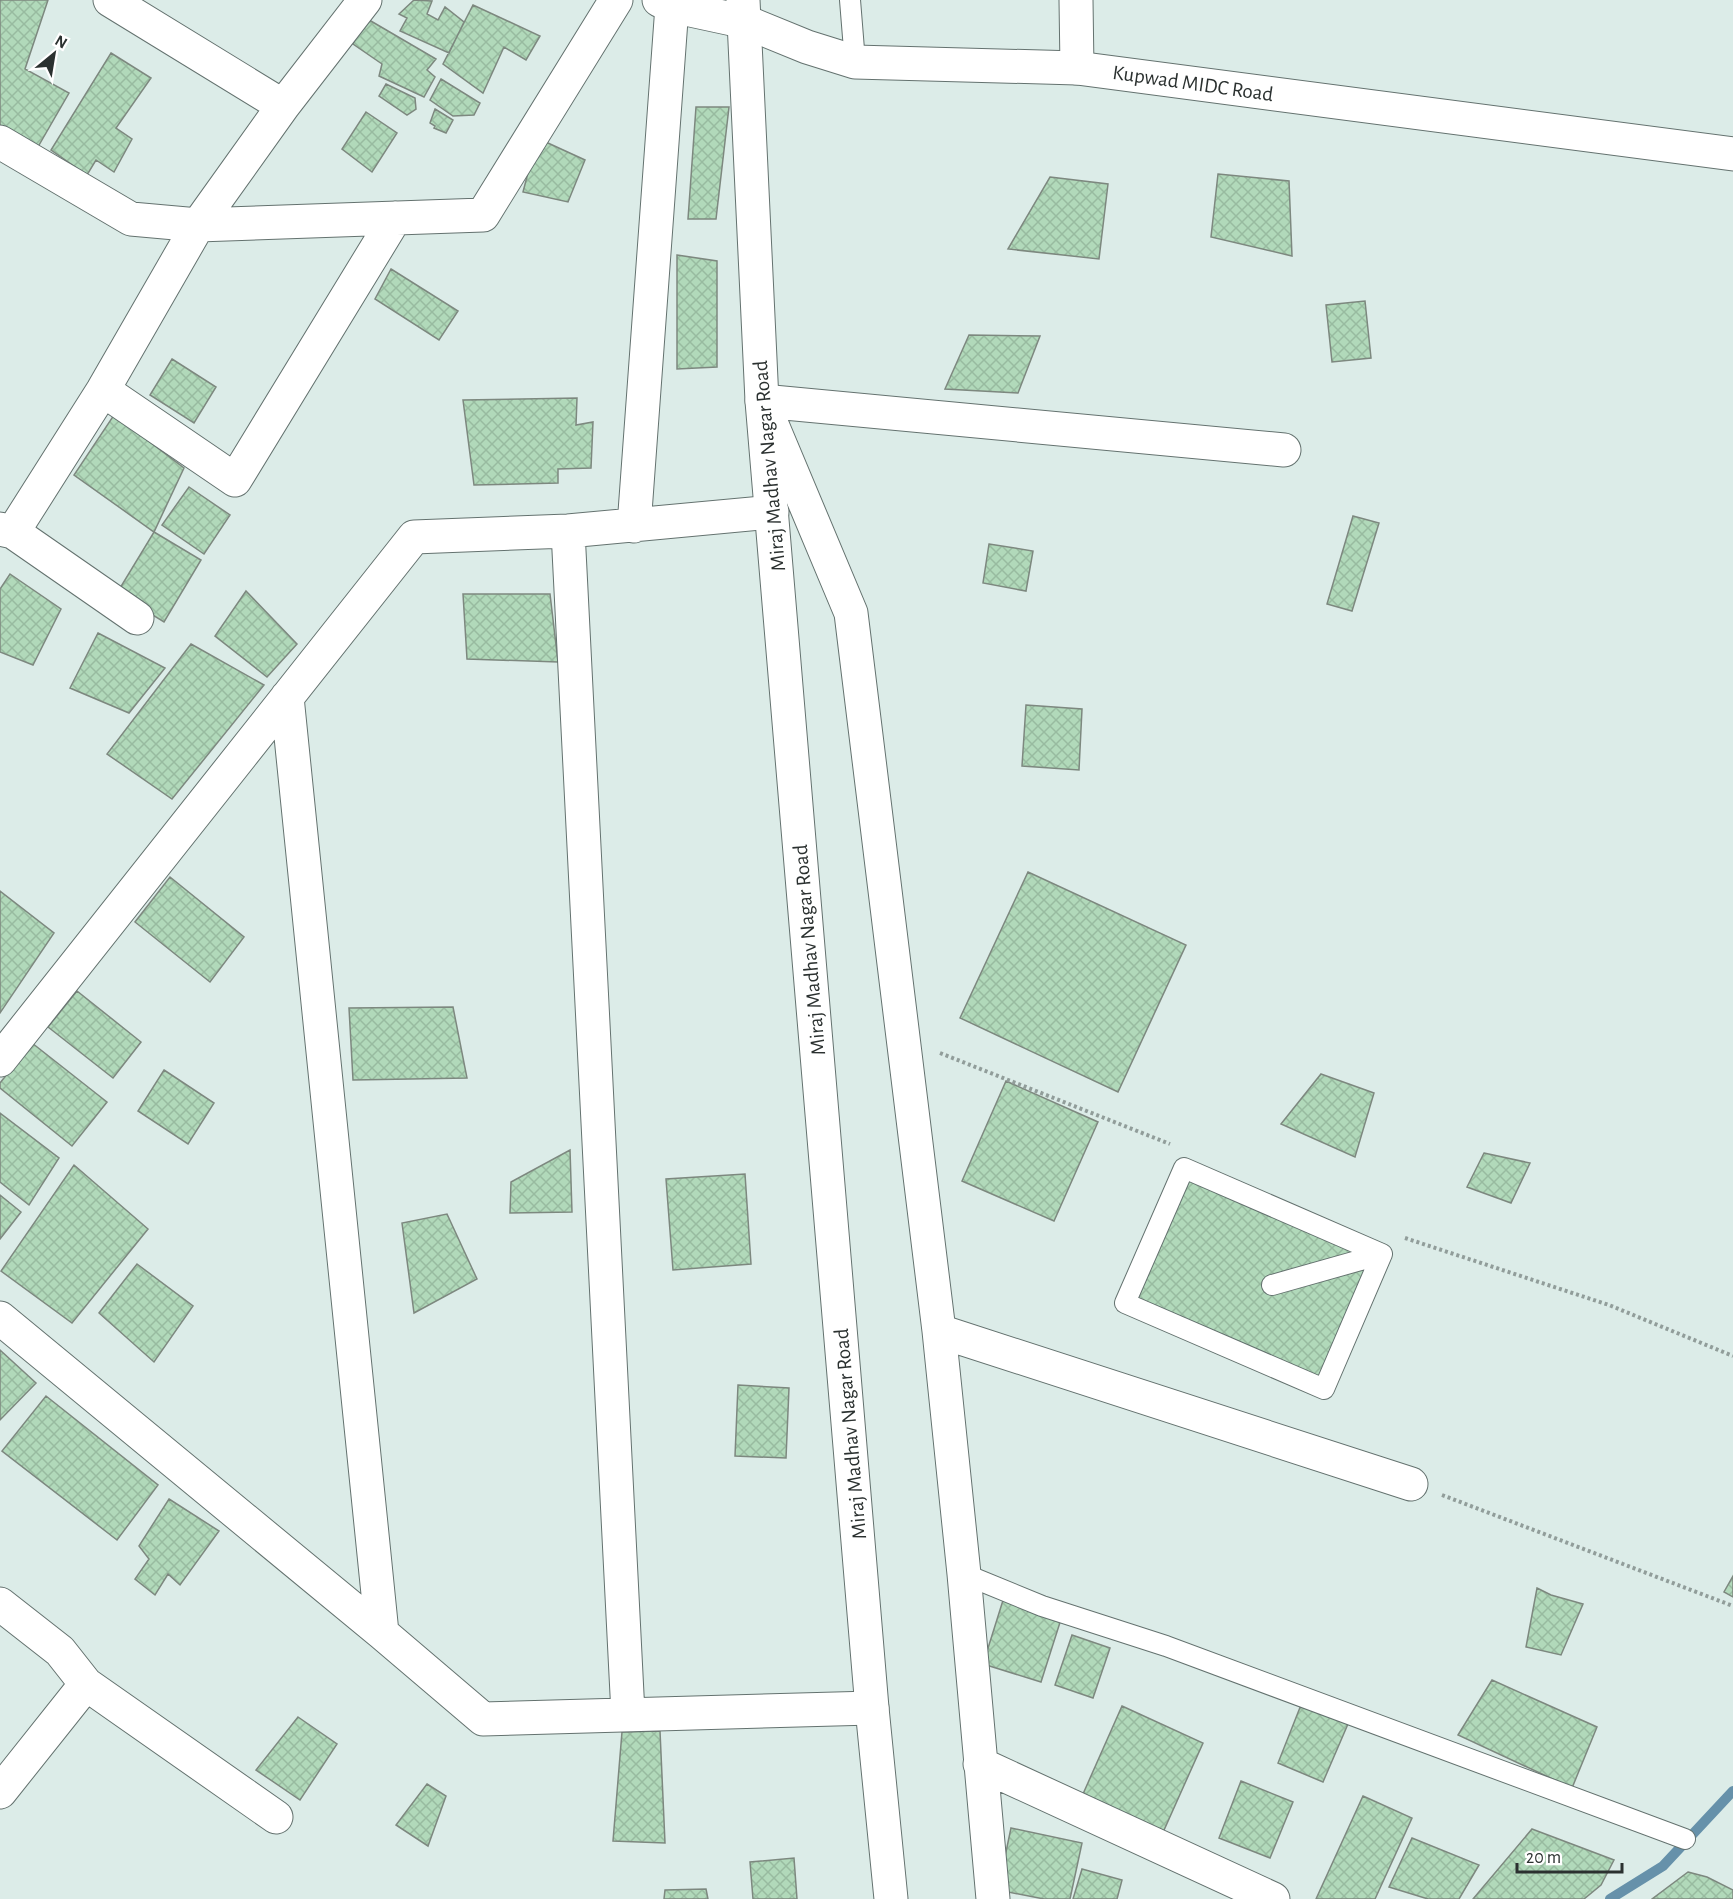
<svg xmlns="http://www.w3.org/2000/svg" width="1733" height="1899" font-family="'Alegreya Sans',sans-serif">
<style>
.lines{fill:none;stroke-linecap:round;stroke-linejoin:round}
.stream{stroke:#6691aa;stroke-width:10}
.building{fill:url(#building-cross-hatch);stroke:#7d887f;stroke-width:1.5}
.service-casing{stroke:#64726f;stroke-width:22}
.minor-casing{stroke:#64726f;stroke-width:35}
.tertiary-casing{stroke:#64726f;stroke-width:35}
.primary-casing{stroke:#64726f;stroke-width:35}
.path{stroke:#919d9a;stroke-width:4;stroke-dasharray:3 3;stroke-linecap:butt}
.service{stroke:#fff;stroke-width:20}
.minor{stroke:#fff;stroke-width:33}
.tertiary{stroke:#fff;stroke-width:33}
.primary{stroke:#fff;stroke-width:33}
.labels{text-anchor:middle;stroke-width:4.5;stroke-linejoin:round;paint-order:stroke}
.street-label{font-size:21px;fill:#2b3130;stroke:#fff}
</style>
<defs>
<pattern id="building-cross-hatch" width="8" height="8" patternUnits="userSpaceOnUse" patternTransform="scale(1.5)"><rect width="8" height="8" fill="#b1d9ba"/><path d="M0 0l8 8M0 8l8-8" fill="none" stroke="#98bba0"/></pattern>
</defs>
<rect width="100%" height="100%" fill="#dcece8"/>
<g class="lines">
<!-- stream -->
<path class="stream" d="M 1610,1899 L 1663,1866 L 1733,1791"/>
</g>
<!-- building -->
<path class="building" d="M 0,0 L 48,0 L 25,69 L 69,93 L 35,152 L 0,131 Z
M 414,0 L 432,1 L 427,14 L 438,20 L 445,7 L 464,22 L 449,53 L 400,31 L 407,18 L 399,14 Z
M 473,5 L 540,36 L 526,60 L 504,47 L 483,93 L 443,64 Z
M 364,17 L 436,59 L 427,70 L 435,77 L 424,97 L 379,76 L 382,64 L 353,44 Z
M 111,53 L 151,78 L 116,128 L 132,139 L 114,172 L 96,160 L 87,175 L 51,150 Z
M 441,79 L 480,103 L 474,115 L 453,116 L 430,100 Z
M 386,84 L 415,98 L 416,109 L 407,115 L 379,96 Z
M 696,107 L 729,107 L 716,219 L 688,219 Z
M 435,109 L 453,120 L 446,133 L 434,128 L 435,126 L 430,123 Z
M 366,112 L 397,133 L 372,172 L 342,149 Z
M 537,138 L 585,160 L 568,202 L 523,192 Z
M 1218,174 L 1289,181 L 1292,256 L 1211,237 Z
M 1050,177 L 1108,184 L 1099,259 L 1008,249 Z
M 677,255 L 717,261 L 717,367 L 677,369 Z
M 391,269 L 458,311 L 439,340 L 375,299 Z
M 1365,301 L 1371,358 L 1332,362 L 1326,305 Z
M 969,335 L 1040,336 L 1018,393 L 945,389 Z
M 172,359 L 216,387 L 194,423 L 150,395 Z
M 577,398 L 576,425 L 593,422 L 591,468 L 558,469 L 558,483 L 474,485 L 463,400 Z
M 114,415 L 184,468 L 154,532 L 74,475 Z
M 189,487 L 230,515 L 204,554 L 162,525 Z
M 1353,516 L 1379,523 L 1352,611 L 1327,604 Z
M 154,532 L 201,560 L 164,622 L 117,593 Z
M 989,544 L 1033,551 L 1026,591 L 983,583 Z
M 10,574 L 61,609 L 33,665 L 0,652 L 0,589 Z
M 246,591 L 297,644 L 267,677 L 215,636 Z
M 463,594 L 550,594 L 558,662 L 467,659 Z
M 98,633 L 165,668 L 129,713 L 70,688 Z
M 191,644 L 264,685 L 172,799 L 107,754 Z
M 1026,705 L 1082,709 L 1079,770 L 1022,766 Z
M 1028,872 L 1186,945 L 1118,1092 L 960,1018 Z
M 170,877 L 244,937 L 210,982 L 135,922 Z
M 0,891 L 54,933 L 0,1013 Z
M 77,991 L 141,1042 L 113,1078 L 48,1027 Z
M 453,1007 L 467,1078 L 353,1080 L 349,1008 Z
M 32,1043 L 107,1102 L 72,1146 L 0,1088 L 0,1083 Z
M 164,1070 L 214,1103 L 188,1144 L 138,1111 Z
M 1321,1074 L 1374,1093 L 1355,1157 L 1281,1124 Z
M 1006,1081 L 1098,1122 L 1054,1221 L 962,1181 Z
M 0,1113 L 59,1158 L 29,1205 L 0,1182 Z
M 570,1150 L 572,1212 L 510,1213 L 511,1182 Z
M 1484,1153 L 1530,1163 L 1511,1203 L 1467,1187 Z
M 74,1165 L 148,1229 L 72,1323 L 1,1271 Z
M 1184,1168 L 1382,1254 L 1324,1389 L 1125,1303 Z
M 745,1174 L 751,1264 L 673,1270 L 666,1179 Z
M 0,1195 L 21,1212 L 0,1239 Z
M 447,1214 L 477,1279 L 414,1313 L 402,1223 Z
M 137,1264 L 193,1306 L 154,1362 L 99,1313 Z
M 0,1350 L 36,1383 L 0,1420 Z
M 738,1385 L 789,1388 L 786,1458 L 735,1456 Z
M 46,1396 L 158,1485 L 117,1540 L 2,1451 Z
M 169,1499 L 219,1531 L 180,1585 L 168,1574 L 155,1595 L 135,1579 L 149,1559 L 139,1546 Z
M 1733,1576 L 1733,1597 L 1724,1592 Z
M 1537,1588 L 1551,1595 L 1583,1604 L 1561,1655 L 1526,1647 Z
M 1005,1594 L 1063,1613 L 1041,1682 L 983,1664 Z
M 1072,1635 L 1110,1648 L 1093,1698 L 1055,1685 Z
M 1492,1680 L 1597,1727 L 1572,1788 L 1458,1735 Z
M 1301,1705 L 1348,1724 L 1323,1782 L 1278,1763 Z
M 1122,1706 L 1203,1743 L 1156,1848 L 1075,1812 Z
M 298,1717 L 337,1744 L 300,1800 L 256,1770 Z
M 660,1731 L 665,1843 L 613,1841 L 622,1732 Z
M 1241,1781 L 1293,1802 L 1270,1858 L 1219,1838 Z
M 427,1784 L 446,1796 L 428,1846 L 396,1825 Z
M 1363,1796 L 1412,1818 L 1375,1899 L 1316,1899 Z
M 1011,1828 L 1082,1843 L 1070,1899 L 1044,1899 L 998,1890 Z
M 1532,1829 L 1614,1860 L 1601,1885 L 1584,1899 L 1473,1899 Z
M 1412,1838 L 1479,1865 L 1459,1899 L 1428,1899 L 1389,1887 Z
M 794,1858 L 797,1899 L 753,1899 L 750,1862 Z
M 1082,1869 L 1122,1880 L 1117,1899 L 1073,1899 Z
M 1688,1872 L 1707,1877 L 1733,1890 L 1733,1899 L 1652,1899 Z
M 706,1889 L 708,1899 L 664,1899 L 665,1890 Z"/>
<g class="lines">
<defs>
<path id="service" d="M 850,0 L 855,62
M 1272,1285 L 1382,1254 L 1324,1389 L 1125,1303 L 1184,1168 L 1382,1254
M 964,1574 L 1042,1606 L 1166,1646 L 1685,1839"/>
<path id="minor" d="M 110,0 L 283,106
M 1076,0 L 1077,68
M 0,142 L 131,219 L 198,225 L 283,106 L 365,0
M 103,390 L 235,480 L 395,218
M 634,526 L 672,6
M 0,529 L 13,532 L 137,618
M 568,531 L 628,1714
M 13,532 L 103,390 L 198,225 L 483,215 L 616,0
M 287,697 L 382,1633
M 0,1060 L 414,537 L 568,531 L 772,512
M 0,1318 L 382,1633 L 483,1719 L 872,1708
M 939,1331 L 1411,1484
M 0,1604 L 60,1651 L 86,1684 L 276,1817
M 980,1764 L 1273,1899
M 0,1792 L 86,1684
M 993,1899 L 964,1574 L 939,1331 L 851,613 L 762,401 L 1284,450"/>
<path id="tertiary" d="M 743,0 L 762,401 L 872,1708 L 891,1899"/>
<path id="primary" d="M 659,0 L 672,6 L 746,22 L 807,47 L 855,62 L 1077,68 L 1733,154"/>
</defs>
<!-- service casing -->
<use href="#service" class="service-casing"/>
<!-- minor casing -->
<use href="#minor" class="minor-casing"/>
<!-- tertiary casing -->
<use href="#tertiary" class="tertiary-casing"/>
<!-- primary casing -->
<use href="#primary" class="primary-casing"/>
<!-- path -->
<path class="path" d="M 940,1053 L 1170,1144
M 1405,1238 L 1609,1305 L 1733,1356
M 1442,1495 L 1733,1606"/>
<!-- service -->
<use href="#service" class="service"/>
<!-- minor -->
<use href="#minor" class="minor"/>
<!-- tertiary -->
<use href="#tertiary" class="tertiary"/>
<!-- primary -->
<use href="#primary" class="primary"/>
</g>
<g class="labels">
<!-- street labels -->
<g class="street-label">
<text transform="translate(1193 83) rotate(8)" y="7">Kupwad MIDC Road</text>
<text transform="translate(769 466) rotate(-95)" y="7">Miraj Madhav Nagar Road</text>
<text transform="translate(809 950) rotate(-95)" y="7">Miraj Madhav Nagar Road</text>
<text transform="translate(850 1434) rotate(-95)" y="7">Miraj Madhav Nagar Road</text>
</g>
</g>
<!-- north arrow -->
<g transform="translate(54 54) rotate(30)" stroke="#ffffff" stroke-width="4.5" paint-order="stroke">
<path d="M0-4.5L10 22L0 15L-10 22Z" fill="#2b3130"/>
<text y="-9" font-size="16" font-weight="bold" text-anchor="middle" fill="#2b3130">N</text>
</g>
<!-- scale -->
<path d="M1517 1863v9h105v-9" fill="none" stroke="#2b3130" stroke-width="3"/>
<text x="1526" y="1863" font-size="18" fill="#2b3130" stroke="#ffffff" stroke-width="4.5" paint-order="stroke">20 m</text>
</svg>
